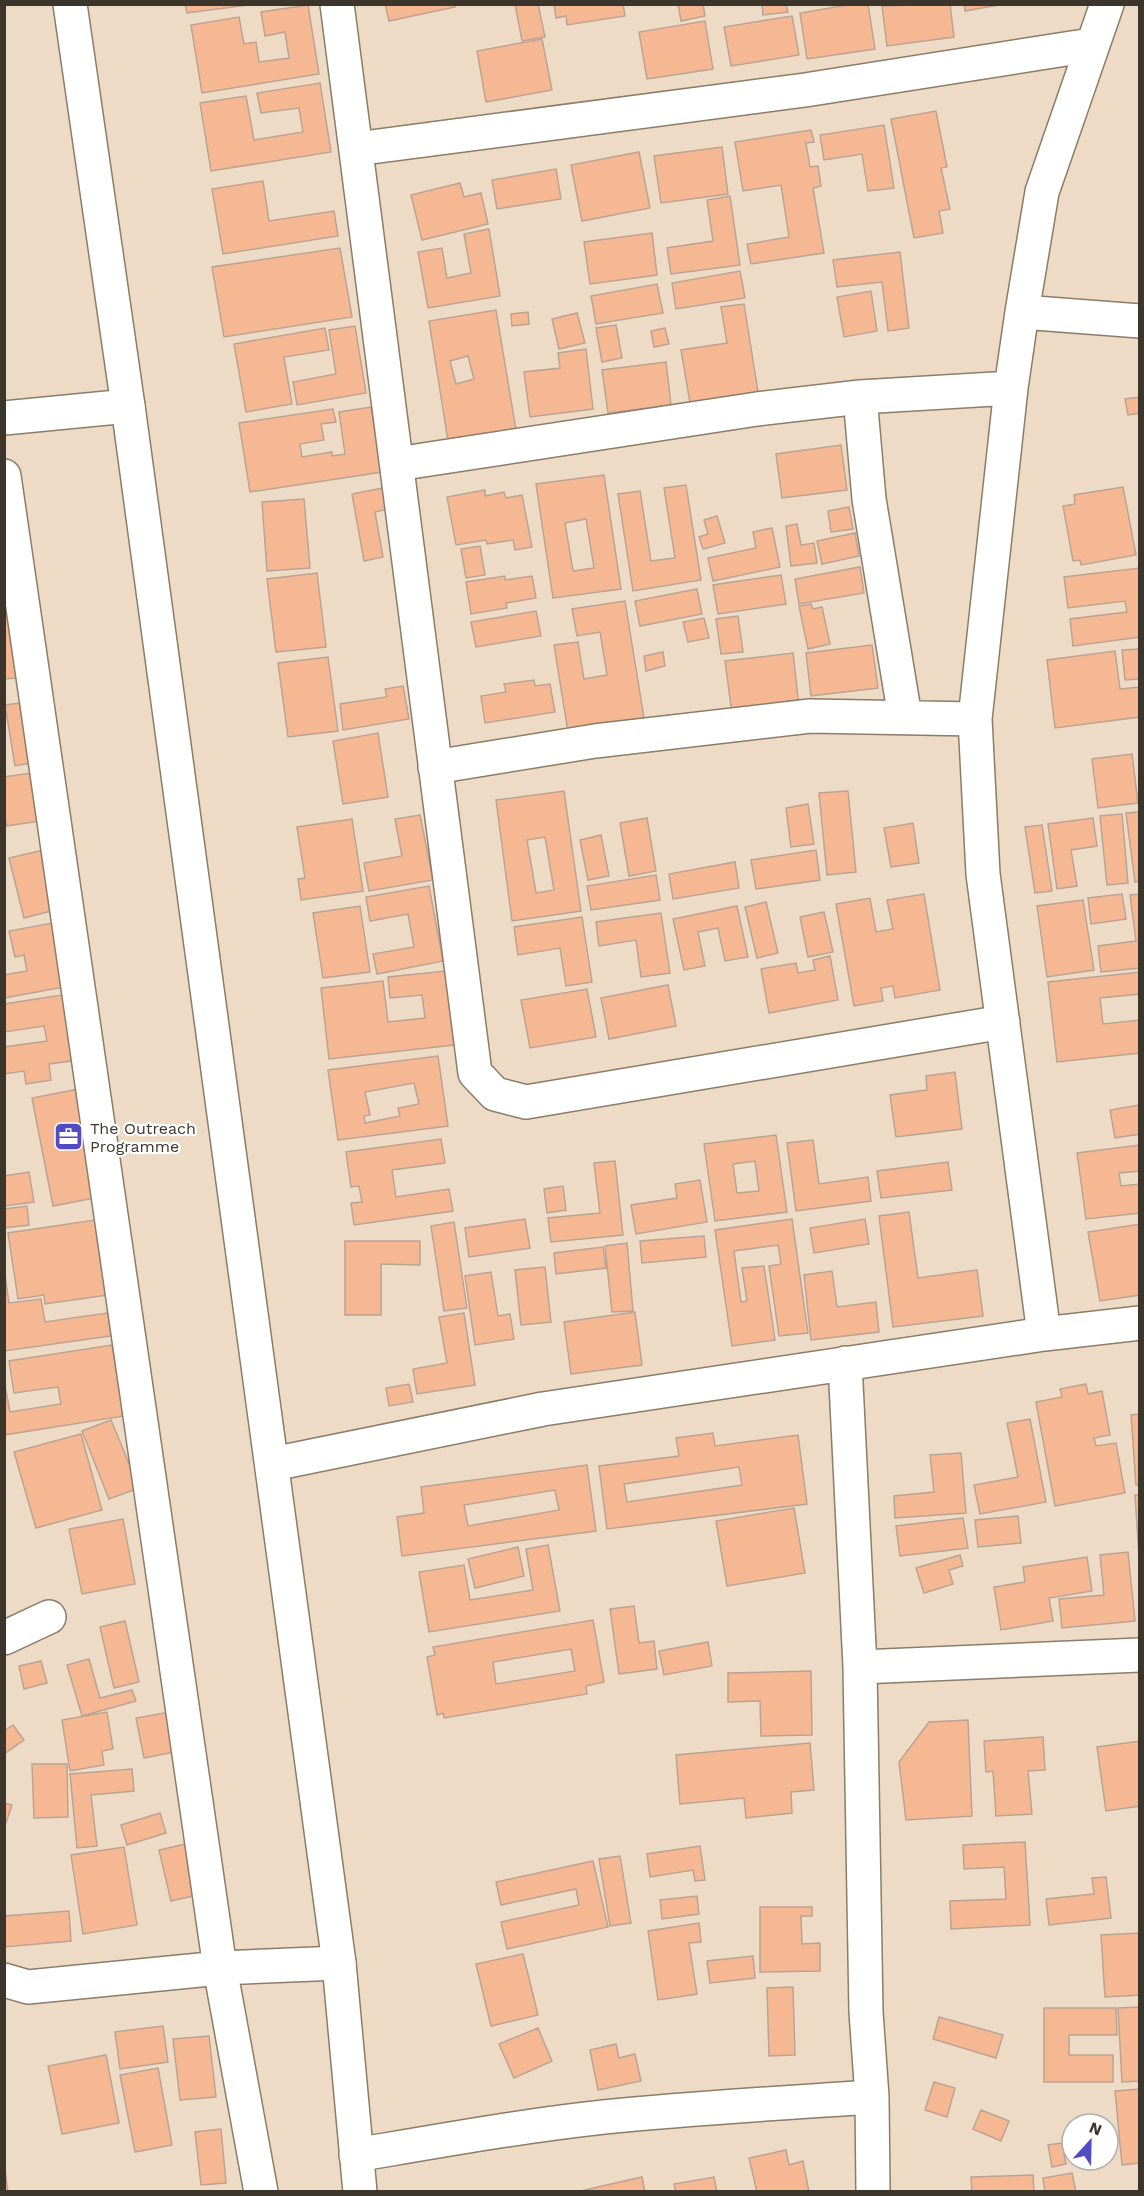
<svg xmlns="http://www.w3.org/2000/svg" width="1144" height="2196" font-family="'Work Sans',sans-serif">
<style>
.building{fill:#f6b892;stroke:#bba394;stroke-width:1.5;fill-rule:evenodd}
.lines{fill:none;stroke-linecap:round;stroke-linejoin:round}
.minor-casing{stroke:#8c7c68;stroke-width:36}
.highway-casing{stroke:#8c7c68;stroke-width:36}
.minor{stroke:#fff;stroke-width:33}
.highway{stroke:#fff;stroke-width:33}
.labels{text-anchor:middle;stroke-width:4.5;stroke-linejoin:round;paint-order:stroke}
.poi-label{font-size:16px;fill:#3c352c;stroke:#fff;text-anchor:start}
</style>
<rect width="100%" height="100%" fill="#eedbc6"/>
<!-- building -->
<path class="building" d="M 185,4 L 256,4 L 187,13 Z
M 385,4 L 455,4 L 455,7 L 389,21 Z
M 515,4 L 538,4 L 545,37 L 522,41 Z
M 554,4 L 623,4 L 625,16 L 567,25 L 566,16 L 556,18 Z
M 678,4 L 703,4 L 705,16 L 681,21 Z
M 762,4 L 786,4 L 788,12 L 763,15 Z
M 853,4 L 868,4 L 875,49 L 807,59 L 800,13 Z
M 950,4 L 954,37 L 887,46 L 882,6 Z
M 964,4 L 1004,4 L 965,11 Z
M 308,5 L 319,74 L 202,93 L 191,25 L 239,17 L 244,44 L 256,42 L 259,62 L 289,58 L 285,32 L 265,36 L 261,12 Z
M 792,16 L 799,55 L 731,66 L 724,27 Z
M 705,21 L 713,69 L 647,79 L 639,32 Z
M 542,39 L 552,90 L 486,102 L 477,51 Z
M 320,83 L 331,152 L 211,171 L 200,103 L 246,96 L 254,140 L 303,132 L 299,108 L 261,113 L 257,93 Z
M 936,111 L 947,167 L 941,168 L 950,209 L 939,211 L 943,233 L 914,238 L 891,119 Z
M 884,125 L 894,188 L 868,191 L 862,154 L 824,160 L 820,135 Z
M 811,130 L 814,142 L 806,143 L 810,167 L 818,166 L 821,186 L 813,188 L 824,253 L 751,264 L 747,244 L 789,237 L 781,185 L 743,191 L 735,142 Z
M 722,147 L 728,194 L 661,203 L 654,156 Z
M 639,152 L 650,208 L 582,221 L 571,165 Z
M 556,169 L 561,199 L 497,209 L 492,180 Z
M 263,181 L 269,221 L 334,211 L 338,236 L 223,254 L 212,189 Z
M 460,183 L 464,197 L 481,193 L 488,224 L 422,240 L 411,195 Z
M 730,196 L 740,265 L 671,274 L 667,248 L 713,241 L 707,200 Z
M 489,229 L 500,296 L 428,308 L 418,252 L 442,248 L 447,278 L 471,273 L 464,234 Z
M 652,233 L 657,275 L 590,284 L 584,242 Z
M 340,248 L 352,317 L 224,337 L 212,267 Z
M 900,252 L 909,328 L 888,331 L 882,282 L 837,287 L 833,260 Z
M 740,271 L 745,298 L 676,309 L 672,283 Z
M 657,284 L 663,313 L 596,324 L 591,296 Z
M 871,291 L 877,331 L 844,337 L 837,297 Z
M 744,304 L 758,392 L 690,403 L 681,350 L 727,343 L 721,307 Z
M 496,310 L 516,430 L 448,441 L 429,321 ZM 468,356 L 474,379 L 456,384 L 450,361 Z
M 528,312 L 529,324 L 512,326 L 511,314 Z
M 577,313 L 585,343 L 559,349 L 552,319 Z
M 616,325 L 622,358 L 602,362 L 596,328 Z
M 355,326 L 366,393 L 297,405 L 293,382 L 336,374 L 329,330 Z
M 325,328 L 329,350 L 284,357 L 292,404 L 246,412 L 234,344 Z
M 665,328 L 669,344 L 654,347 L 651,331 Z
M 586,349 L 593,409 L 530,417 L 524,372 L 560,368 L 558,353 Z
M 666,362 L 671,405 L 608,413 L 602,370 Z
M 1140,397 L 1140,413 L 1128,415 L 1125,399 Z
M 371,407 L 382,472 L 250,492 L 239,423 L 333,409 L 336,422 L 321,424 L 324,440 L 300,444 L 302,457 L 332,452 L 332,456 L 345,454 L 339,412 Z
M 841,445 L 847,490 L 782,498 L 776,454 Z
M 604,475 L 621,589 L 553,598 L 536,484 ZM 586,519 L 594,568 L 573,571 L 565,523 Z
M 686,485 L 701,580 L 633,591 L 618,494 L 640,491 L 651,561 L 675,558 L 664,488 Z
M 388,487 L 392,508 L 375,512 L 383,557 L 364,561 L 352,494 Z
M 1123,487 L 1136,555 L 1081,565 L 1080,560 L 1073,561 L 1063,506 L 1075,504 L 1074,495 Z
M 485,490 L 485,496 L 504,492 L 506,498 L 522,495 L 532,547 L 515,550 L 513,540 L 487,544 L 486,540 L 456,545 L 447,497 Z
M 304,499 L 310,568 L 267,571 L 262,502 Z
M 849,507 L 853,529 L 831,532 L 828,511 Z
M 717,516 L 725,543 L 703,549 L 699,537 L 708,534 L 704,520 Z
M 797,524 L 801,545 L 814,543 L 817,563 L 791,566 L 786,526 Z
M 772,528 L 780,567 L 713,581 L 708,558 L 756,548 L 753,532 Z
M 855,533 L 859,556 L 822,564 L 817,541 Z
M 480,546 L 485,575 L 466,578 L 461,549 Z
M 860,567 L 864,593 L 799,604 L 795,579 Z
M 1140,568 L 1140,637 L 1073,646 L 1070,619 L 1127,612 L 1125,601 L 1068,608 L 1064,577 Z
M 317,573 L 326,647 L 276,652 L 267,579 Z
M 781,575 L 786,604 L 718,614 L 713,585 Z
M 505,576 L 505,580 L 532,576 L 536,598 L 506,603 L 507,608 L 471,614 L 466,582 Z
M 697,589 L 702,614 L 640,626 L 635,601 Z
M 625,601 L 644,718 L 593,726 L 569,738 L 554,645 L 578,642 L 584,679 L 607,675 L 600,632 L 577,636 L 572,609 Z
M 811,604 L 813,609 L 822,607 L 830,644 L 808,649 L 799,606 Z
M 19,609 L 27,677 L 4,679 L 4,611 Z
M 536,611 L 541,636 L 476,647 L 471,622 Z
M 738,616 L 743,652 L 721,654 L 716,619 Z
M 704,618 L 709,638 L 688,642 L 683,622 Z
M 872,645 L 878,688 L 811,696 L 806,653 Z
M 1140,649 L 1140,679 L 1125,680 L 1122,650 Z
M 1115,651 L 1120,689 L 1140,687 L 1140,717 L 1055,728 L 1047,660 Z
M 663,652 L 665,666 L 646,671 L 644,656 Z
M 793,653 L 799,706 L 732,714 L 725,661 Z
M 328,657 L 338,731 L 288,737 L 278,663 Z
M 534,680 L 535,686 L 550,684 L 555,712 L 485,723 L 481,696 L 506,692 L 504,684 Z
M 403,686 L 409,719 L 343,730 L 340,704 L 387,697 L 385,689 Z
M 27,702 L 37,762 L 15,766 L 5,705 Z
M 378,733 L 388,797 L 343,804 L 333,741 Z
M 1132,754 L 1138,803 L 1098,808 L 1092,759 Z
M 38,772 L 46,820 L 7,826 L 4,814 L 4,777 Z
M 564,791 L 581,911 L 512,921 L 496,800 ZM 545,837 L 554,890 L 536,893 L 527,840 Z
M 848,791 L 856,872 L 827,875 L 819,793 Z
M 808,804 L 814,844 L 791,847 L 786,808 Z
M 1140,812 L 1140,881 L 1135,882 L 1126,813 Z
M 1122,814 L 1128,883 L 1107,885 L 1100,816 Z
M 420,815 L 433,880 L 369,891 L 364,863 L 402,856 L 395,819 Z
M 647,818 L 656,871 L 629,876 L 620,823 Z
M 1093,818 L 1097,846 L 1071,850 L 1077,886 L 1057,889 L 1048,824 Z
M 352,819 L 363,891 L 301,900 L 298,879 L 305,878 L 297,827 Z
M 913,823 L 919,863 L 891,867 L 884,828 Z
M 1042,825 L 1052,891 L 1035,893 L 1025,827 Z
M 601,835 L 609,876 L 588,880 L 580,840 Z
M 48,849 L 63,908 L 24,918 L 9,858 Z
M 816,850 L 820,880 L 756,889 L 751,860 Z
M 735,862 L 739,888 L 673,899 L 669,874 Z
M 656,875 L 660,900 L 591,910 L 587,886 Z
M 429,886 L 443,961 L 377,974 L 373,954 L 414,947 L 408,914 L 370,921 L 366,897 Z
M 924,894 L 940,990 L 895,998 L 893,986 L 881,988 L 883,1001 L 854,1006 L 836,904 L 870,898 L 876,932 L 893,929 L 887,900 Z
M 1122,894 L 1126,919 L 1091,924 L 1088,898 Z
M 1140,894 L 1140,968 L 1101,972 L 1098,946 L 1136,941 L 1130,895 Z
M 1083,900 L 1094,970 L 1047,977 L 1037,906 Z
M 766,902 L 778,953 L 757,958 L 745,907 Z
M 360,906 L 370,972 L 323,978 L 313,913 Z
M 737,906 L 748,957 L 725,961 L 718,928 L 698,932 L 705,966 L 684,970 L 673,919 Z
M 824,912 L 833,952 L 808,957 L 800,917 Z
M 661,913 L 670,973 L 641,977 L 636,940 L 599,946 L 596,922 Z
M 582,917 L 592,982 L 566,986 L 560,948 L 518,955 L 514,927 Z
M 63,921 L 75,985 L 4,998 L 4,975 L 27,971 L 24,955 L 15,957 L 9,931 Z
M 830,956 L 838,1000 L 769,1013 L 761,969 L 796,963 L 798,973 L 815,970 L 813,960 Z
M 446,971 L 454,1045 L 329,1059 L 321,988 L 383,981 L 388,1022 L 425,1018 L 422,995 L 390,998 L 388,977 Z
M 1140,972 L 1140,994 L 1100,998 L 1103,1024 L 1140,1020 L 1140,1053 L 1057,1062 L 1048,982 Z
M 668,985 L 676,1026 L 609,1039 L 601,998 Z
M 587,989 L 596,1037 L 530,1048 L 521,1000 Z
M 68,994 L 79,1060 L 49,1064 L 51,1080 L 26,1084 L 24,1071 L 4,1074 L 4,1047 L 47,1041 L 44,1026 L 4,1032 L 4,1004 Z
M 438,1056 L 448,1126 L 338,1140 L 328,1070 ZM 414,1083 L 419,1104 L 398,1108 L 400,1116 L 365,1123 L 364,1116 L 370,1115 L 365,1092 Z
M 955,1072 L 962,1129 L 896,1137 L 890,1095 L 927,1090 L 926,1076 Z
M 79,1089 L 100,1197 L 53,1206 L 32,1098 Z
M 1140,1105 L 1140,1134 L 1115,1138 L 1110,1110 Z
M 776,1135 L 787,1212 L 715,1221 L 704,1144 ZM 755,1161 L 759,1191 L 737,1193 L 733,1164 Z
M 441,1139 L 445,1163 L 392,1170 L 396,1197 L 449,1189 L 453,1211 L 354,1225 L 351,1203 L 362,1202 L 359,1186 L 351,1187 L 346,1152 Z
M 813,1140 L 819,1184 L 868,1177 L 871,1201 L 796,1211 L 787,1143 Z
M 1140,1145 L 1140,1171 L 1119,1173 L 1121,1186 L 1140,1184 L 1140,1213 L 1086,1219 L 1077,1153 Z
M 615,1161 L 623,1235 L 551,1242 L 548,1218 L 600,1213 L 594,1163 Z
M 948,1162 L 952,1190 L 881,1198 L 877,1171 Z
M 29,1172 L 34,1202 L 4,1206 L 4,1176 Z
M 700,1180 L 707,1222 L 636,1234 L 631,1205 L 677,1198 L 675,1184 Z
M 563,1186 L 566,1210 L 547,1213 L 544,1189 Z
M 27,1206 L 29,1225 L 4,1228 L 4,1209 Z
M 909,1212 L 918,1278 L 977,1270 L 983,1316 L 893,1327 L 879,1216 Z
M 102,1219 L 114,1294 L 45,1304 L 44,1295 L 18,1299 L 8,1233 Z
M 525,1219 L 530,1248 L 469,1257 L 465,1228 Z
M 792,1219 L 808,1333 L 779,1336 L 769,1266 L 781,1264 L 778,1245 L 734,1251 L 741,1302 L 747,1301 L 742,1268 L 764,1266 L 775,1340 L 732,1346 L 715,1230 Z
M 865,1219 L 869,1244 L 814,1253 L 810,1228 Z
M 454,1222 L 467,1308 L 444,1311 L 431,1226 Z
M 1140,1224 L 1140,1295 L 1100,1301 L 1088,1232 Z
M 704,1236 L 706,1257 L 642,1263 L 640,1241 Z
M 345,1241 L 420,1241 L 420,1265 L 381,1264 L 381,1315 L 345,1315 Z
M 627,1243 L 633,1311 L 612,1312 L 605,1246 Z
M 603,1247 L 606,1268 L 556,1274 L 554,1253 Z
M 545,1267 L 551,1322 L 521,1325 L 515,1270 Z
M 4,1268 L 9,1303 L 41,1299 L 45,1322 L 114,1312 L 117,1335 L 4,1351 Z
M 832,1271 L 837,1307 L 876,1302 L 879,1332 L 811,1340 L 804,1275 Z
M 491,1272 L 498,1316 L 510,1314 L 514,1339 L 475,1345 L 465,1276 Z
M 635,1312 L 642,1365 L 571,1374 L 564,1322 Z
M 464,1313 L 475,1385 L 417,1394 L 413,1369 L 447,1363 L 439,1317 Z
M 112,1345 L 124,1416 L 4,1435 L 4,1381 L 10,1412 L 61,1404 L 58,1387 L 14,1393 L 9,1361 Z
M 409,1384 L 413,1402 L 389,1406 L 386,1388 Z
M 1086,1384 L 1088,1394 L 1102,1391 L 1110,1435 L 1094,1438 L 1096,1446 L 1116,1443 L 1125,1493 L 1055,1506 L 1036,1402 L 1062,1397 L 1060,1389 Z
M 1140,1414 L 1140,1485 L 1136,1485 L 1131,1415 Z
M 1030,1419 L 1046,1502 L 980,1514 L 974,1485 L 1018,1477 L 1007,1423 Z
M 111,1420 L 139,1488 L 109,1499 L 82,1431 Z
M 713,1433 L 715,1446 L 798,1435 L 807,1504 L 607,1529 L 599,1466 L 679,1456 L 676,1438 ZM 739,1467 L 742,1485 L 627,1502 L 624,1484 Z
M 81,1434 L 102,1510 L 36,1528 L 14,1452 Z
M 961,1453 L 966,1513 L 895,1518 L 894,1496 L 934,1492 L 930,1455 Z
M 587,1465 L 596,1531 L 402,1556 L 397,1517 L 424,1513 L 421,1487 ZM 555,1490 L 559,1510 L 468,1526 L 464,1505 Z
M 1135,1495 L 1140,1495 L 1140,1572 Z
M 794,1508 L 805,1573 L 727,1586 L 716,1521 Z
M 1018,1516 L 1021,1543 L 978,1547 L 975,1520 Z
M 963,1518 L 968,1548 L 900,1556 L 896,1526 Z
M 123,1519 L 135,1584 L 82,1594 L 69,1529 Z
M 548,1545 L 560,1611 L 429,1632 L 419,1572 L 464,1565 L 470,1600 L 533,1590 L 526,1549 Z
M 518,1547 L 524,1576 L 475,1588 L 468,1559 Z
M 1128,1552 L 1135,1621 L 1062,1628 L 1059,1599 L 1104,1595 L 1100,1555 Z
M 960,1555 L 963,1566 L 949,1570 L 953,1584 L 924,1593 L 916,1568 Z
M 1087,1557 L 1092,1591 L 1049,1598 L 1053,1621 L 1001,1630 L 994,1587 L 1025,1582 L 1023,1567 Z
M 634,1606 L 639,1643 L 654,1641 L 657,1669 L 619,1674 L 610,1609 Z
M 593,1620 L 604,1682 L 586,1686 L 587,1694 L 444,1718 L 443,1713 L 437,1715 L 427,1657 L 435,1655 L 433,1647 ZM 571,1649 L 575,1671 L 496,1684 L 493,1662 Z
M 125,1621 L 139,1682 L 114,1688 L 100,1627 Z
M 708,1642 L 712,1666 L 664,1675 L 659,1651 Z
M 89,1659 L 100,1698 L 132,1690 L 136,1701 L 82,1716 L 67,1665 Z
M 41,1661 L 47,1683 L 24,1689 L 19,1666 Z
M 811,1671 L 812,1735 L 761,1736 L 760,1701 L 728,1702 L 728,1673 Z
M 107,1712 L 113,1749 L 102,1751 L 104,1765 L 70,1771 L 62,1720 Z
M 170,1712 L 179,1751 L 144,1758 L 136,1718 Z
M 968,1720 L 972,1816 L 906,1820 L 899,1762 L 929,1722 Z
M 13,1725 L 24,1740 L 4,1754 L 4,1731 Z
M 1043,1737 L 1045,1770 L 1028,1771 L 1032,1814 L 996,1816 L 993,1771 L 986,1772 L 984,1741 Z
M 1140,1741 L 1140,1806 L 1106,1811 L 1097,1747 Z
M 810,1743 L 814,1790 L 791,1792 L 792,1813 L 746,1818 L 744,1798 L 680,1804 L 676,1755 Z
M 32,1764 L 67,1764 L 68,1817 L 34,1818 Z
M 132,1769 L 134,1791 L 91,1795 L 97,1846 L 77,1848 L 70,1774 Z
M 4,1803 L 12,1805 L 6,1823 L 4,1822 Z
M 160,1813 L 166,1833 L 127,1845 L 121,1825 Z
M 1025,1842 L 1030,1925 L 951,1929 L 950,1901 L 1006,1899 L 1004,1867 L 964,1869 L 963,1845 Z
M 190,1843 L 202,1894 L 171,1901 L 159,1850 Z
M 700,1846 L 705,1880 L 695,1881 L 693,1870 L 650,1877 L 647,1854 Z
M 124,1847 L 137,1925 L 83,1934 L 71,1855 Z
M 620,1856 L 631,1923 L 610,1926 L 599,1859 Z
M 593,1861 L 608,1927 L 507,1949 L 501,1922 L 579,1905 L 576,1889 L 501,1905 L 496,1882 Z
M 1106,1877 L 1111,1918 L 1049,1925 L 1046,1899 L 1094,1894 L 1092,1878 Z
M 697,1896 L 699,1914 L 662,1919 L 660,1900 Z
M 760,1907 L 812,1907 L 812,1916 L 801,1916 L 802,1944 L 820,1943 L 820,1971 L 760,1972 Z
M 69,1911 L 71,1941 L 4,1947 L 4,1916 Z
M 699,1923 L 701,1942 L 689,1943 L 697,1994 L 658,2000 L 648,1931 Z
M 1140,1933 L 1140,1995 L 1105,1997 L 1101,1935 Z
M 523,1954 L 538,2015 L 491,2026 L 476,1964 Z
M 753,1956 L 755,1978 L 710,1983 L 707,1961 Z
M 793,1987 L 795,2055 L 769,2056 L 767,1988 Z
M 1140,2007 L 1140,2081 L 1122,2082 L 1118,2008 Z
M 1044,2008 L 1116,2008 L 1117,2035 L 1069,2035 L 1069,2055 L 1113,2055 L 1113,2082 L 1044,2082 Z
M 939,2017 L 1003,2035 L 996,2058 L 933,2039 Z
M 163,2026 L 168,2062 L 120,2069 L 115,2032 Z
M 538,2028 L 552,2061 L 514,2078 L 499,2044 Z
M 209,2036 L 216,2097 L 180,2100 L 173,2039 Z
M 616,2044 L 619,2058 L 635,2054 L 641,2081 L 598,2090 L 590,2050 Z
M 106,2055 L 119,2123 L 62,2134 L 48,2066 Z
M 158,2068 L 172,2145 L 135,2152 L 120,2075 Z
M 934,2082 L 955,2088 L 947,2117 L 925,2110 Z
M 1140,2089 L 1140,2163 L 1122,2165 L 1115,2091 Z
M 981,2110 L 1009,2121 L 1001,2141 L 973,2129 Z
M 221,2129 L 226,2183 L 201,2185 L 195,2132 Z
M 1062,2143 L 1066,2164 L 1052,2167 L 1048,2145 Z
M 786,2150 L 789,2165 L 803,2161 L 809,2192 L 757,2192 L 749,2158 Z
M 4,2163 L 8,2192 L 4,2192 Z
M 1072,2173 L 1076,2192 L 1045,2192 L 1043,2178 Z
M 1033,2175 L 1034,2192 L 972,2192 L 971,2177 Z
M 642,2177 L 645,2192 L 576,2192 Z
M 714,2177 L 717,2192 L 676,2192 L 674,2184 Z"/>
<g class="lines">
<defs>
<path id="minor" d="M 337,4 L 475,1073 L 495,1094 L 526,1102 L 1003,1022
M 356,149 L 805,90 L 1091,45
M 1022,312 L 1140,321
M 860,397 L 869,499 L 905,717
M 4,418 L 128,406
M 397,464 L 757,409 L 860,397 L 1011,388
M 4,476 L 220,1968 L 261,2192
M 435,767 L 595,741 L 810,716 L 975,719
M 1044,1334 L 983,874 L 975,719 L 1011,388 L 1022,312 L 1042,192 L 1107,4
M 845,1363 L 860,1667 L 866,2012 L 872,2097 L 873,2192
M 273,1464 L 543,1409 L 1044,1334 L 1140,1323
M 4,1638 L 49,1617
M 860,1667 L 1140,1655
M 4,1980 L 28,1987 L 220,1968 L 339,1963
M 356,2155 C 438,2141 521,2126 604,2117 C 693,2108 783,2103 872,2097"/>
<path id="highway" d="M 70,4 L 128,406 L 339,1963 L 360,2192"/>
</defs>
<!-- minor casing -->
<use href="#minor" class="minor-casing"/>
<!-- highway casing -->
<use href="#highway" class="highway-casing"/>
<!-- minor -->
<use href="#minor" class="minor"/>
<!-- highway -->
<use href="#highway" class="highway"/>
</g>
<!-- icons -->
<defs>
<symbol id="office-square" viewBox="-11 -11 22 22"><rect x="-9" y="-9" width="18" height="18" rx="4" fill="#514cc3" stroke="#fff"/><path d="M-6-3h4V-5.5h4V-3h4V5H-6ZM-1-4.5V-3h2v-1.5ZM-6 0V1H6V0Z" fill="#fff"/></symbol>
</defs>
<g fill-rule="evenodd">
<use href="#office-square" x="52" y="1120" width="33" height="33"/>
</g>
<g class="labels">
<!-- poi labels -->
<g class="poi-label">
<text x="90" y="1134">The Outreach<tspan x="90" dy="18">Programme</tspan></text>
</g>
</g>
<!-- border -->
<rect width="1144" height="2196" fill="none" stroke="#3c352c" stroke-width="12"/>
<!-- north arrow -->
<g transform="translate(1090 2142) rotate(22)"><circle r="28" fill="#ffffff" stroke="#b1aeab" stroke-width="1.5"/>
<path d="M0-4.5L10 22L0 15L-10 22Z" fill="#514cc3"/>
<text y="-9" font-size="16" font-weight="bold" text-anchor="middle" fill="#3c352c">N</text>
</g>
</svg>
